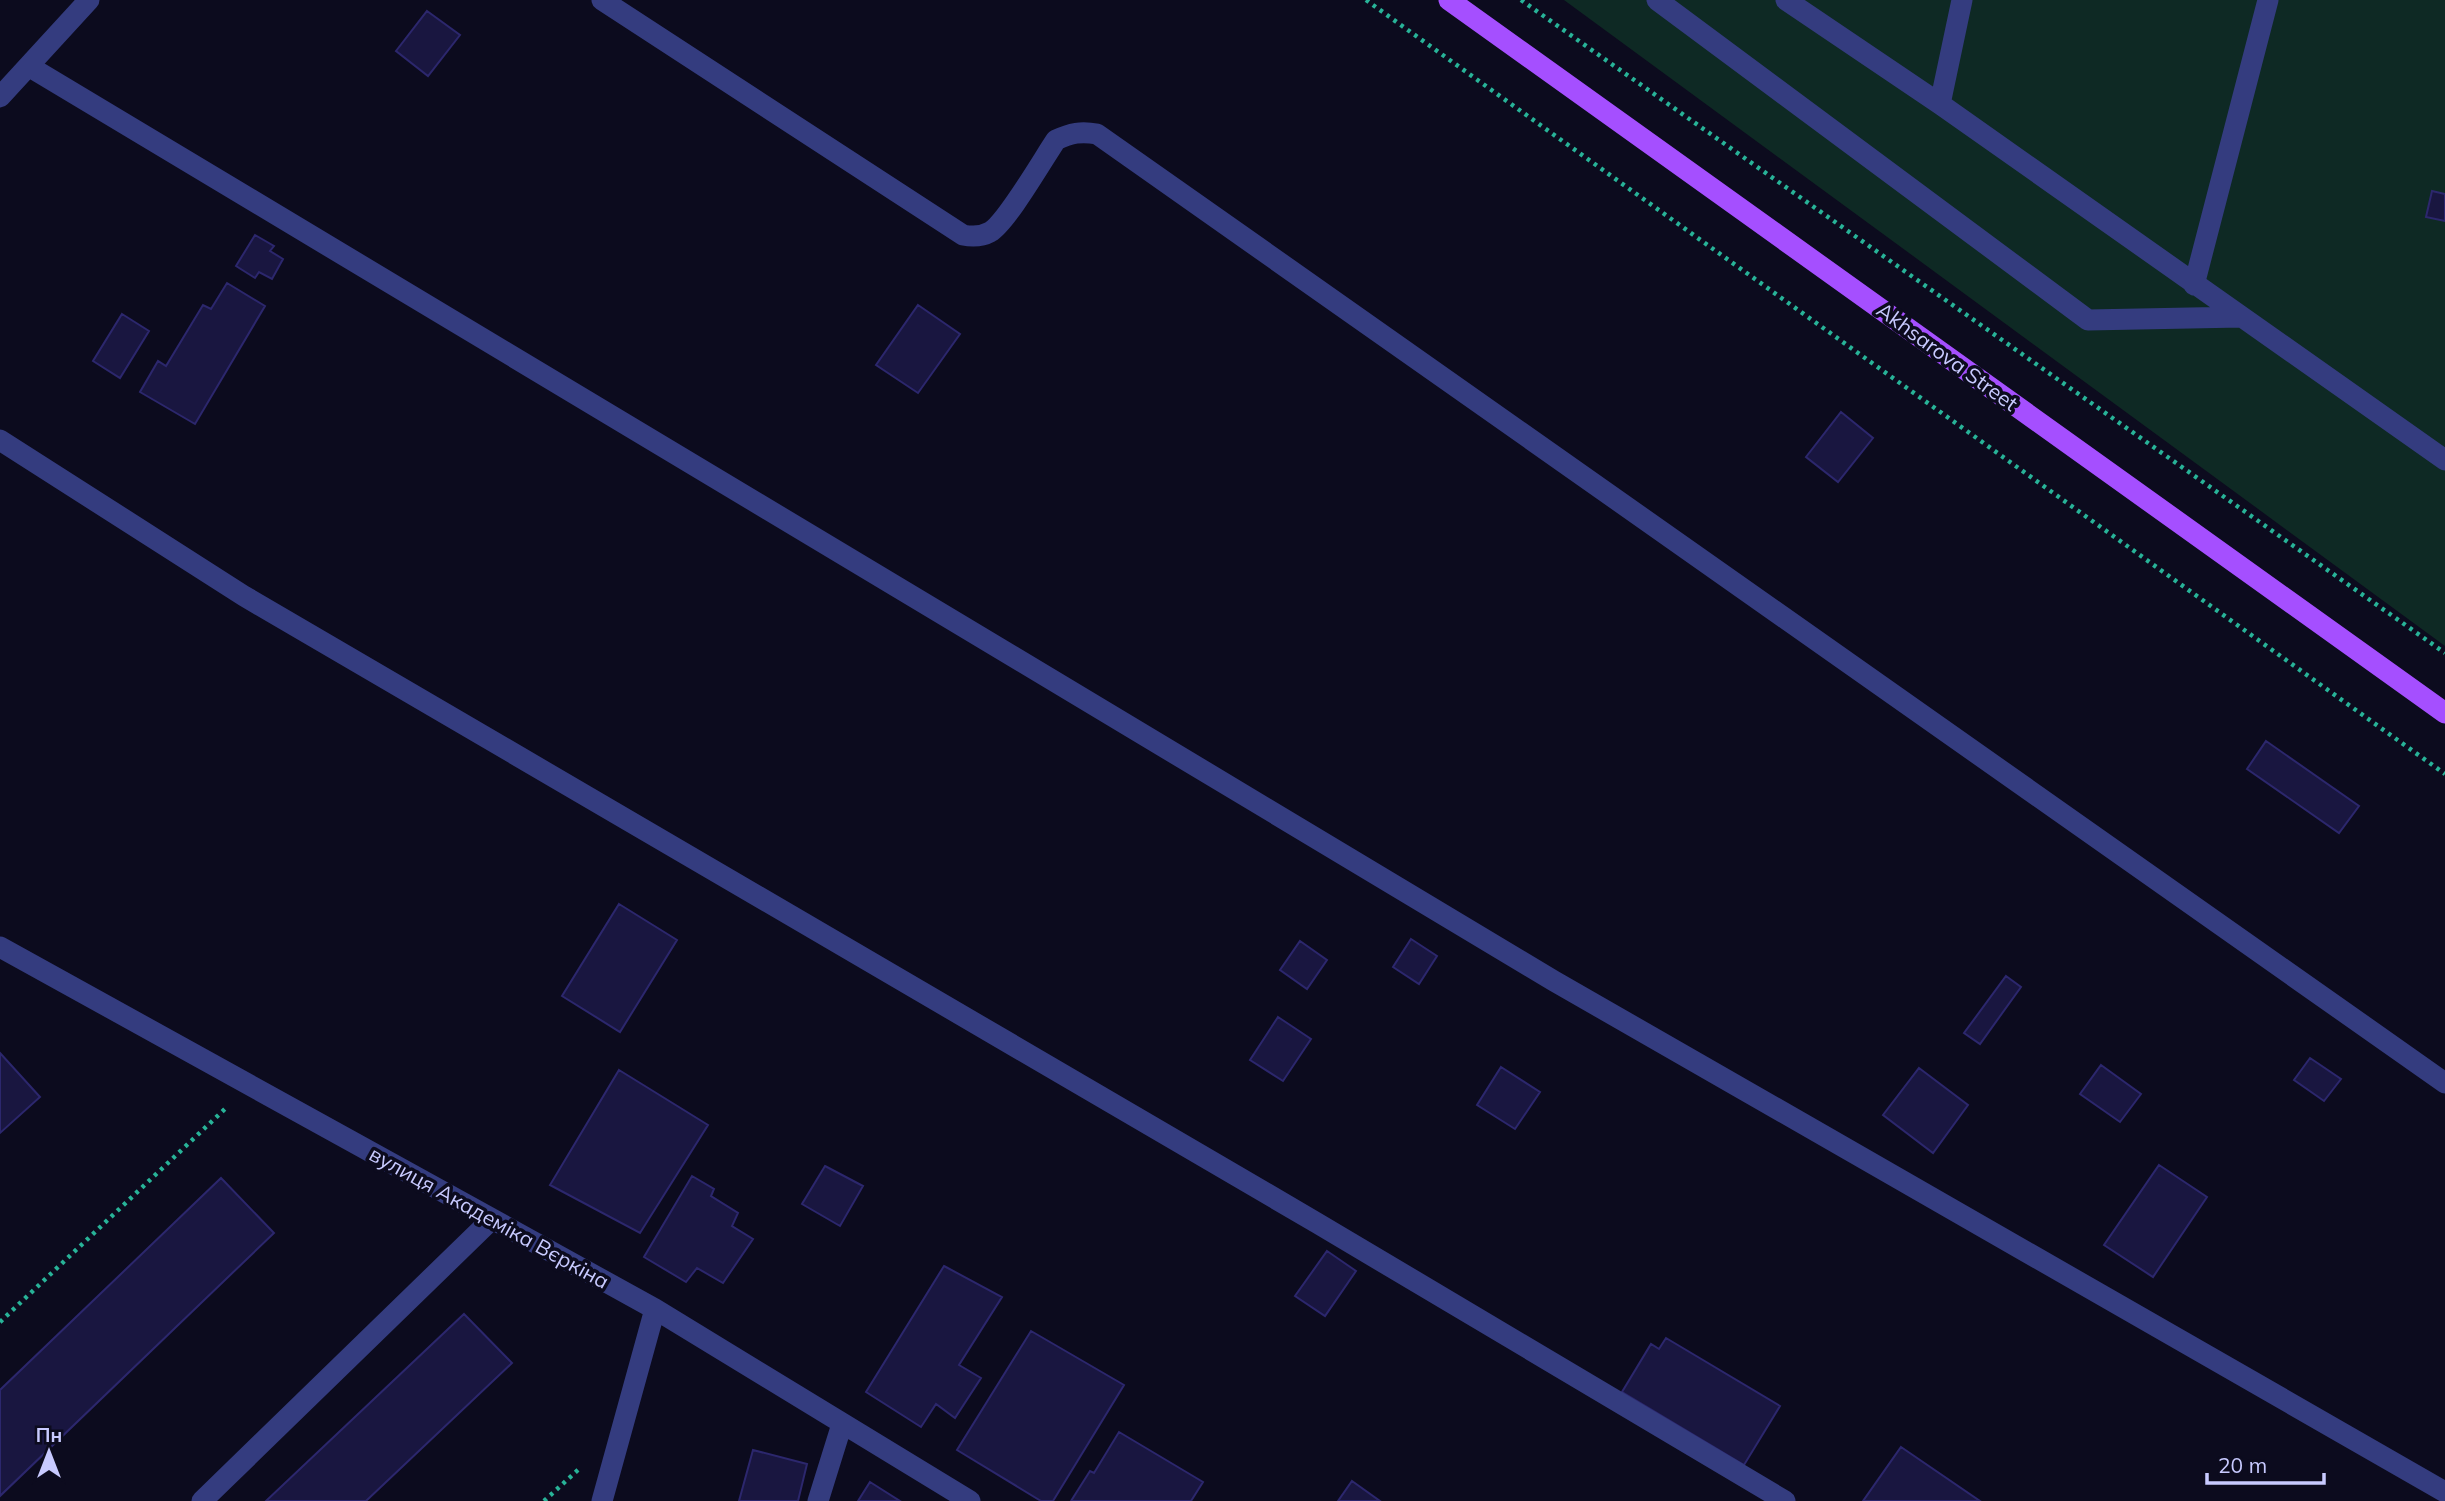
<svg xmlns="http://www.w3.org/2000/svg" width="2445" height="1501" font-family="Mulish,sans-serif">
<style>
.green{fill:#0e2924}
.building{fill:#191640;stroke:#2c276d;stroke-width:2}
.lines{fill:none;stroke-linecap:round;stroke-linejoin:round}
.path{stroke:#28b398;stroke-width:4.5;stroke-dasharray:3.5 5;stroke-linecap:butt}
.minor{stroke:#343c7f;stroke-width:21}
.major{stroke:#a54fff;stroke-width:21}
.labels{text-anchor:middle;stroke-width:7;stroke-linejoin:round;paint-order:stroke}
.street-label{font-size:21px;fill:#c8caff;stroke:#0c0b1e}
</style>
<rect width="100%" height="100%" fill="#0c0b1e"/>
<!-- green -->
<path class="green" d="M 1564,0 L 2445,0 L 2445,646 Z"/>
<!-- building -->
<path class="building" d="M 427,11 L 460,35 L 428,76 L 396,51 Z
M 2432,191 L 2445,194 L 2445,221 L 2426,217 Z
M 255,235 L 274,246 L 270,251 L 283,259 L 272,279 L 259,272 L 255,278 L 236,266 Z
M 227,283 L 265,306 L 195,424 L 140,392 L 158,361 L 166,366 L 203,305 L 211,309 Z
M 918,305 L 960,334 L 918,393 L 876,365 Z
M 122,314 L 149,331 L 120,378 L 93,361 Z
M 1841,412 L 1873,438 L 1838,482 L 1806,457 Z
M 2266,741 L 2359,806 L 2339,833 L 2247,769 Z
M 619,904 L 677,940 L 620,1032 L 562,996 Z
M 1411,939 L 1437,956 L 1419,984 L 1393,967 Z
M 1300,941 L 1327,960 L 1307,989 L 1280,970 Z
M 2006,976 L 2021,987 L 1980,1044 L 1964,1033 Z
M 1278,1017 L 1311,1039 L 1283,1081 L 1250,1060 Z
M 0,1053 L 40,1097 L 0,1133 Z
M 2310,1058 L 2341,1079 L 2324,1101 L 2294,1080 Z
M 2101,1065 L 2141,1094 L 2120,1122 L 2080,1094 Z
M 1501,1067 L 1540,1092 L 1515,1129 L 1477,1105 Z
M 1919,1068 L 1968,1105 L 1933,1153 L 1883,1115 Z
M 619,1070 L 708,1125 L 640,1233 L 550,1185 Z
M 2159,1165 L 2207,1197 L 2153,1277 L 2104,1245 Z
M 825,1166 L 863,1186 L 840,1226 L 802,1204 Z
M 692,1176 L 714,1189 L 711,1196 L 738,1213 L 732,1226 L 753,1239 L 723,1283 L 697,1268 L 686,1282 L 644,1257 Z
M 221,1178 L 274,1233 L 0,1496 L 0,1390 Z
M 1327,1251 L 1356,1271 L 1325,1316 L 1295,1296 Z
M 944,1266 L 1002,1297 L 959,1365 L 981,1378 L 955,1418 L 936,1404 L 921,1427 L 866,1392 Z
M 464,1314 L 512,1363 L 366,1501 L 266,1501 Z
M 1031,1331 L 1124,1385 L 1053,1501 L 1041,1501 L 957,1450 Z
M 1666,1338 L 1780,1406 L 1744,1465 L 1622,1392 L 1651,1344 L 1659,1349 Z
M 1119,1432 L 1203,1482 L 1191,1501 L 1071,1501 L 1090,1471 L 1094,1473 Z
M 1901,1447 L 1980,1501 L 1863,1501 Z
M 753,1450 L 807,1464 L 798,1501 L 739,1501 Z
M 1352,1481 L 1380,1501 L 1338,1501 Z
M 870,1482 L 900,1501 L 858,1501 Z"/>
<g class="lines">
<!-- path -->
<path class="path" d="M 1366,0 L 2445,774
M 1521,0 L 2445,653
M 0,1322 L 227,1107
M 544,1501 L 579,1469"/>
<!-- minor -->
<path class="minor" d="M 602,0 L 963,235 C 973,237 981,237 990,232 C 1007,222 1043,159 1056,140 C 1071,133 1081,131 1097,134 L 2445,1083
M 1657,0 L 2088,320 L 2241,317
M 1786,0 L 1940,104 L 2445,460
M 30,67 L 1554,981 L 2445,1492
M 0,97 L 89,0
M 1940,104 L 1962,0
M 2194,285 L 2268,0
M 0,440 L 244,596 L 1317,1223 L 1785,1501
M 0,947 L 655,1309 L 970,1501
M 202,1501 L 492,1219
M 602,1501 L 655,1309
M 818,1501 L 842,1424"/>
<!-- major -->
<path class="major" d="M 1449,0 L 2445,713"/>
</g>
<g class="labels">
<!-- street labels -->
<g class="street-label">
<text transform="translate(1947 357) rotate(36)" y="7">Akhsarova Street</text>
<text transform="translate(489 1218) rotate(29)" y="7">вулиця Академіка Вєркіна</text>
</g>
</g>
<!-- north arrow -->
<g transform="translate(49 1452)" stroke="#0c0b1e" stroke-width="5" paint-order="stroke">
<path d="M0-5L12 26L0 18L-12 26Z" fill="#c8caff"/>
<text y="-10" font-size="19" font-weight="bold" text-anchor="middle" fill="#c8caff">Пн</text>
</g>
<!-- scale -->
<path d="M2207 1473v10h117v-10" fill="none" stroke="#c8caff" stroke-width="3.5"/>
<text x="2218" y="1473" font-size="21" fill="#c8caff" stroke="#0c0b1e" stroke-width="5" paint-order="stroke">20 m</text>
</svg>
